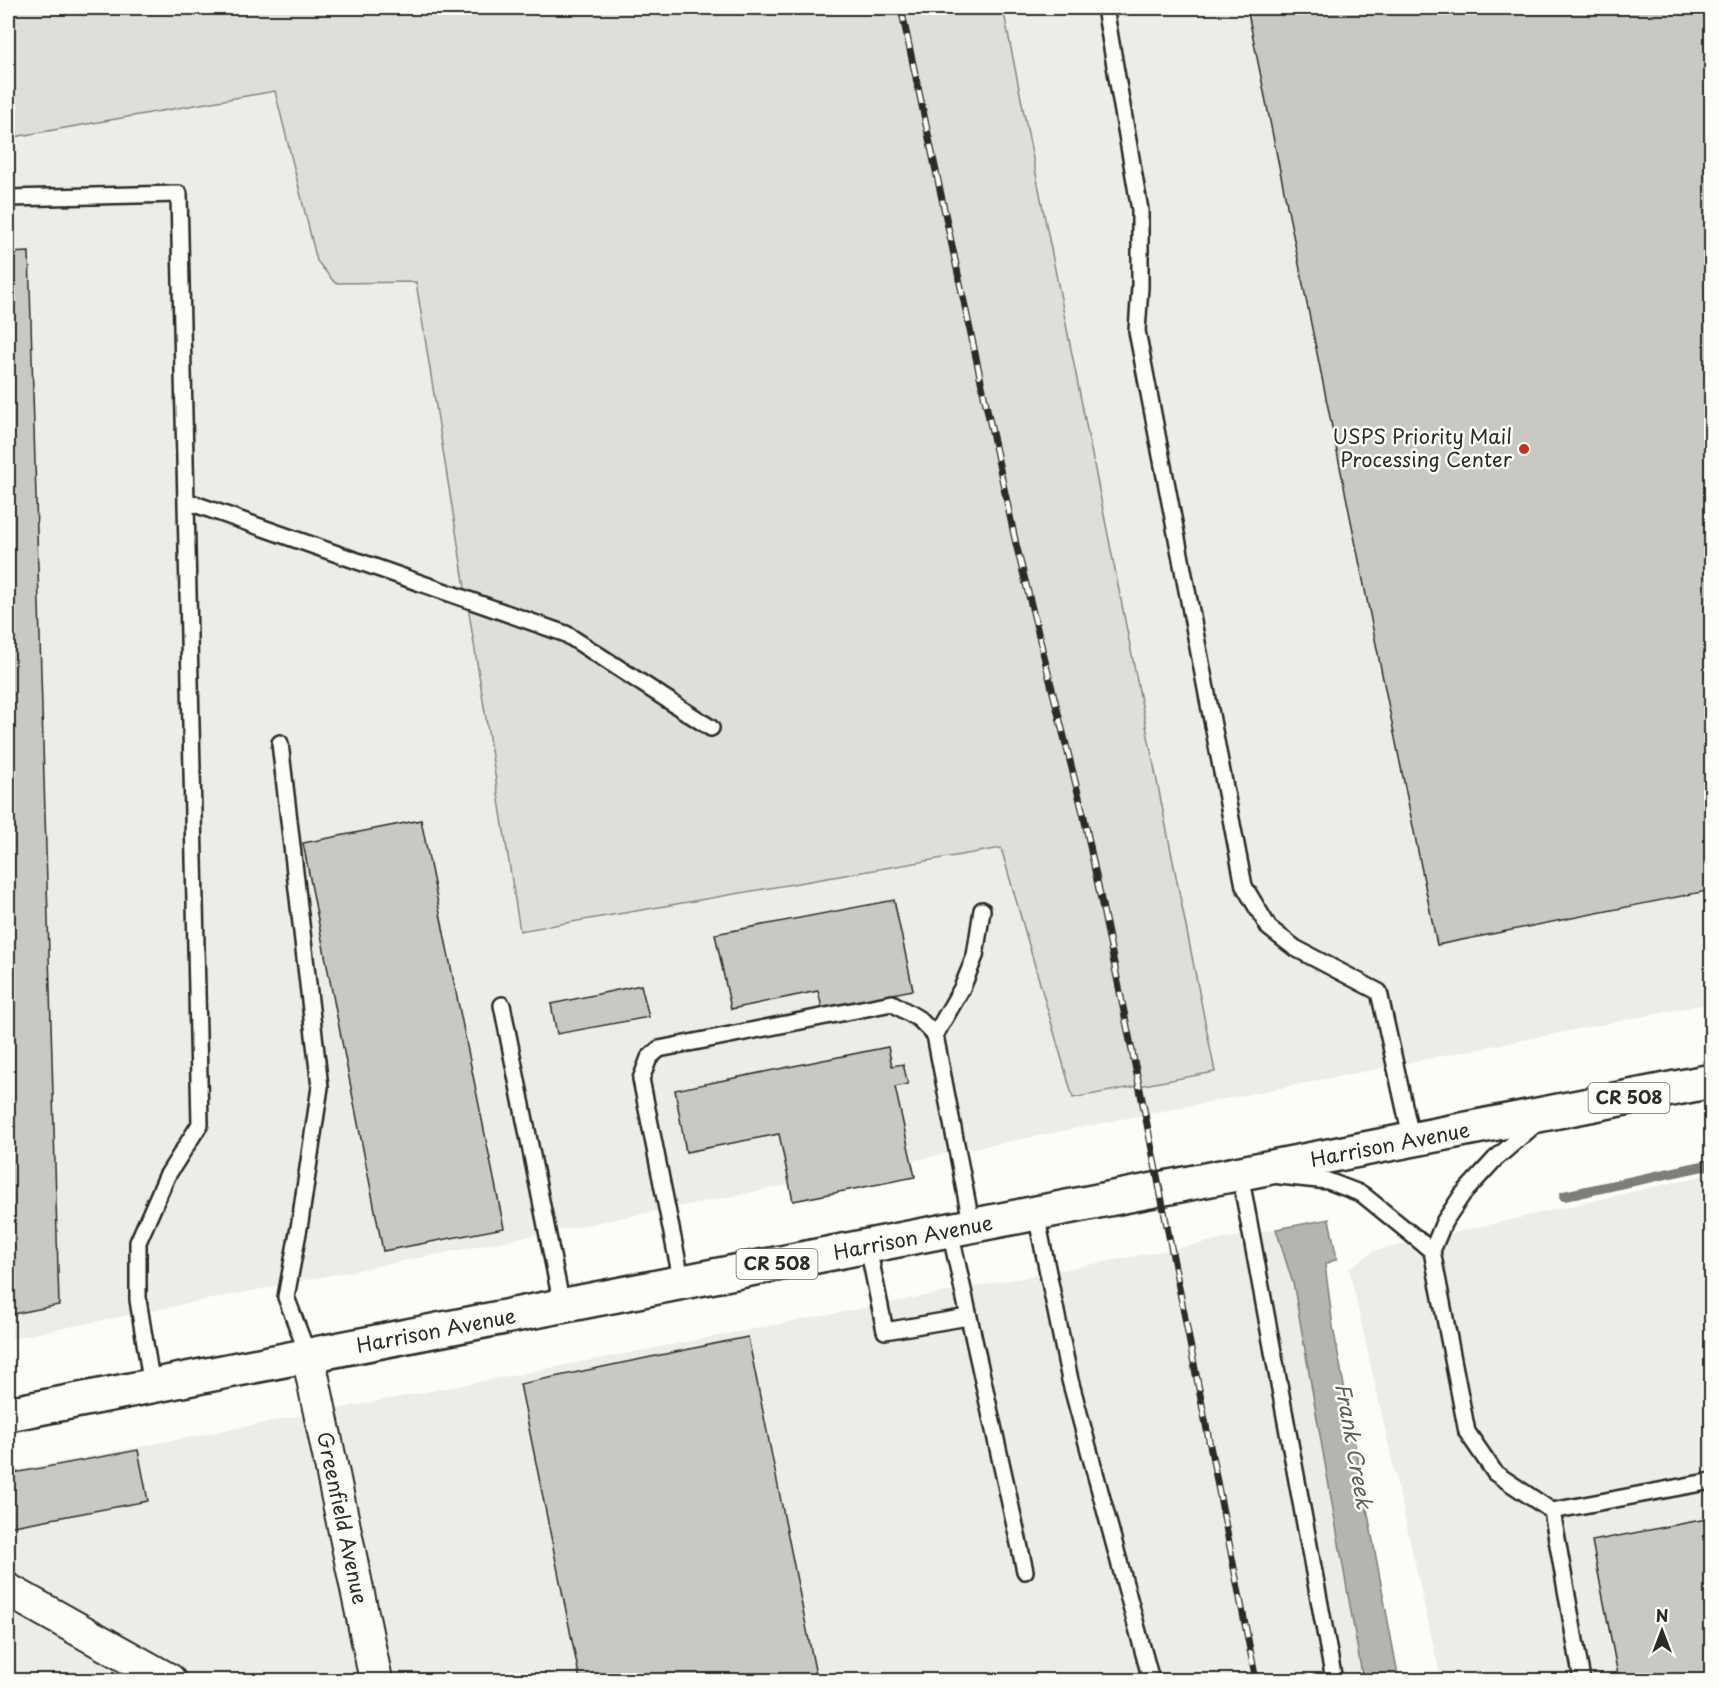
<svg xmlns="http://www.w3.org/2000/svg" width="1719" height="1688" font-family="'Playpen Sans',sans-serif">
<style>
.built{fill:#edece8}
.green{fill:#dfdeda;stroke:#858482;stroke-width:1.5}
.water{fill:#b5b4b1;stroke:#7e7d7b;stroke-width:1.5}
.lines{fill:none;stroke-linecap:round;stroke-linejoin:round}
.stream{stroke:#7e7d7b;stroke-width:10}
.building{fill:#c9c8c4;stroke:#2b2b2b;stroke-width:1.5}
.lane-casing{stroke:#2b2b2b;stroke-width:20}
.street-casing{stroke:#2b2b2b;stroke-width:36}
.primary-casing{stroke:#2b2b2b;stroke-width:38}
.lane{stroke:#fdfcf7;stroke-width:15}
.street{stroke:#fdfcf7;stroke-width:32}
.primary{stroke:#fdfcf7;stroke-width:33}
.rail-casing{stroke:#2b2b2b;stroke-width:7}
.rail{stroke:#fdfcf7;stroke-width:4.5;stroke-dasharray:14;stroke-linecap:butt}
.poi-dot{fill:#c8321e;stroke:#fdfcf7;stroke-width:2}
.labels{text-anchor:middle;stroke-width:5;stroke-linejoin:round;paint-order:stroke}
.shield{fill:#fdfcf7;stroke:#6a6a68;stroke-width:1.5}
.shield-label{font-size:18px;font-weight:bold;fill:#2b2b2b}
.poi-label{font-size:20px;fill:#2b2b2b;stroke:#fdfcf7;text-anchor:end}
.street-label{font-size:20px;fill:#2b2b2b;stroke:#fdfcf7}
.water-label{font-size:21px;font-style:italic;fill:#5b5b5a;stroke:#fdfcf7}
</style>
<rect width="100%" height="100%" fill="#fdfcf7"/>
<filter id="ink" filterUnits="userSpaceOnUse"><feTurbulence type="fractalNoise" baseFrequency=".0167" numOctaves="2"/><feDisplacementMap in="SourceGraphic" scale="12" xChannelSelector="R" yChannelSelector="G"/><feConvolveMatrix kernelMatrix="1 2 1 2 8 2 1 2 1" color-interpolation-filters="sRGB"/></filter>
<g filter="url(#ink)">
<!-- built -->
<path class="built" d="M 910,8 L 1711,8 L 1711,1003 L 8,1339 L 8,138 L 276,91 L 317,261 Z
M 1711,1174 L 1711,1680 L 1441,1680 L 1349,1268 L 1374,1251 Z
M 1276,1229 L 1294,1287 L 1363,1680 L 8,1680 L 8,1472 Z"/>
<!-- green -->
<path class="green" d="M 8,8 L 1003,8 L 1215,1072 L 1073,1098 L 1001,848 L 520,931 L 416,282 L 335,283 L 317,261 L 275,91 L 8,138 Z"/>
<!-- water -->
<path class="water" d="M 1329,1219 L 1337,1259 L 1325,1264 L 1333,1327 L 1399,1680 L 1363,1680 L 1294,1287 L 1276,1229 Z"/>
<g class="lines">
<!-- stream -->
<path class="stream" d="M 1564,1196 L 1712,1164"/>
</g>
<!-- building -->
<path class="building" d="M 1247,8 L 1712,8 L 1712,890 L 1437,945 Z
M 29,252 L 59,1305 L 8,1315 L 8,253 Z
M 421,820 L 504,1228 L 383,1251 L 303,843 Z
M 894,900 L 913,990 L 822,1008 L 818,991 L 731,1009 L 715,934 Z
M 641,985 L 649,1017 L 557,1034 L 551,1004 Z
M 888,1047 L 892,1066 L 903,1064 L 908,1084 L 895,1087 L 915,1177 L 793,1201 L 779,1134 L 686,1152 L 675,1090 Z
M 748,1337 L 817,1680 L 580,1680 L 520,1384 Z
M 138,1450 L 148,1501 L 8,1527 L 8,1474 Z
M 1712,1518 L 1712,1680 L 1619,1680 L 1592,1541 Z"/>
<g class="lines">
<defs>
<path id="lane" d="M 1105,8 L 1140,210 L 1140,287 L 1137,331 L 1244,886 L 1269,928 L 1295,948 L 1379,992 L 1412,1141
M 8,198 L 179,194 L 200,1124 L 167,1176 L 138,1242 L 138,1300 L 152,1386
M 186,501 L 566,634 L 711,728
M 280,743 L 320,1087 L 300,1222 L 286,1297 L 308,1355
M 502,1005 L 562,1306
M 935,1035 L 962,988 L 975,956 L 982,910
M 1538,1122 L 1495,1159 L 1462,1195 L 1444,1222 L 1432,1251 L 1467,1432 L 1495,1473 L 1552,1511 L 1712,1481
M 1240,1174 L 1334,1680
M 1280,1176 L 1328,1181 L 1362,1194 L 1432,1251
M 1036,1214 L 1070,1380 L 1151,1680
M 950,1231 L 1025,1571
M 868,1247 L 885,1331 L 968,1317
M 682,1283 L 641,1079 L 649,1058 L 659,1049 L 892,1003 L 919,1019 L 935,1035 L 972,1227
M 1552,1511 L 1582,1680"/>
<path id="street" d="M 308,1355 L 376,1680
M 8,1590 L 169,1680"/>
<path id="primary" d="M 8,1414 L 1712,1081"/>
</defs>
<!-- lane casing -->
<use href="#lane" class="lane-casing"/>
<!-- street casing -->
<use href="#street" class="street-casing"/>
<!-- primary casing -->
<use href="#primary" class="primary-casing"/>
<!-- lane -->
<use href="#lane" class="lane"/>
<!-- street -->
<use href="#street" class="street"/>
<!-- primary -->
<use href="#primary" class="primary"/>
<defs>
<path id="rail" d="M 901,8 L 1016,544 L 1084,817 L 1145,1114 L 1256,1680"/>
</defs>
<!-- rail casing -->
<use href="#rail" class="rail-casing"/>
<!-- rail -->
<use href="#rail" class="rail"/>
</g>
</g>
<!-- markers -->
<circle class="poi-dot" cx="1524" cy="449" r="6"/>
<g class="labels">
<!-- shield labels -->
<g class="shield">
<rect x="1588.5" y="1083" width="81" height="30" rx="4.5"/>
<rect x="736.5" y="1249" width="81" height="30" rx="4.5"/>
</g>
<g class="shield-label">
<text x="1629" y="1104">CR 508</text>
<text x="777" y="1270">CR 508</text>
</g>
<!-- poi labels -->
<g class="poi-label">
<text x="1512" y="444">USPS Priority Mail<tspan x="1512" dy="23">Processing Center</tspan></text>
</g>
<!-- street labels -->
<g class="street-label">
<text transform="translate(1390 1145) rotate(-11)" y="7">Harrison Avenue</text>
<text transform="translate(913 1238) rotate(-11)" y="7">Harrison Avenue</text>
<text transform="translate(436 1331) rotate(-11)" y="7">Harrison Avenue</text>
<text transform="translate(342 1518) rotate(78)" y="7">Greenfield Avenue</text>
</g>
<!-- water labels -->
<g class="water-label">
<text transform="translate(1353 1446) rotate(80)" y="7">Frank Creek</text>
</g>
</g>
<!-- margin -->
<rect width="1719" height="1688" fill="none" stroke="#fdfcf7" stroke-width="30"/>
<rect x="15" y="15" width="1689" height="1658" fill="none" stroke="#2b2b2b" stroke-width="2" filter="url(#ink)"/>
<!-- north arrow -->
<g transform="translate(1662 1631)" stroke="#fdfcf7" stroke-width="4.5" paint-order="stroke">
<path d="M0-4.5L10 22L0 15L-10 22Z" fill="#2b2b2b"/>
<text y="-9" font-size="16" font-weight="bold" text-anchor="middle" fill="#2b2b2b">N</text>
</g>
</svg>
